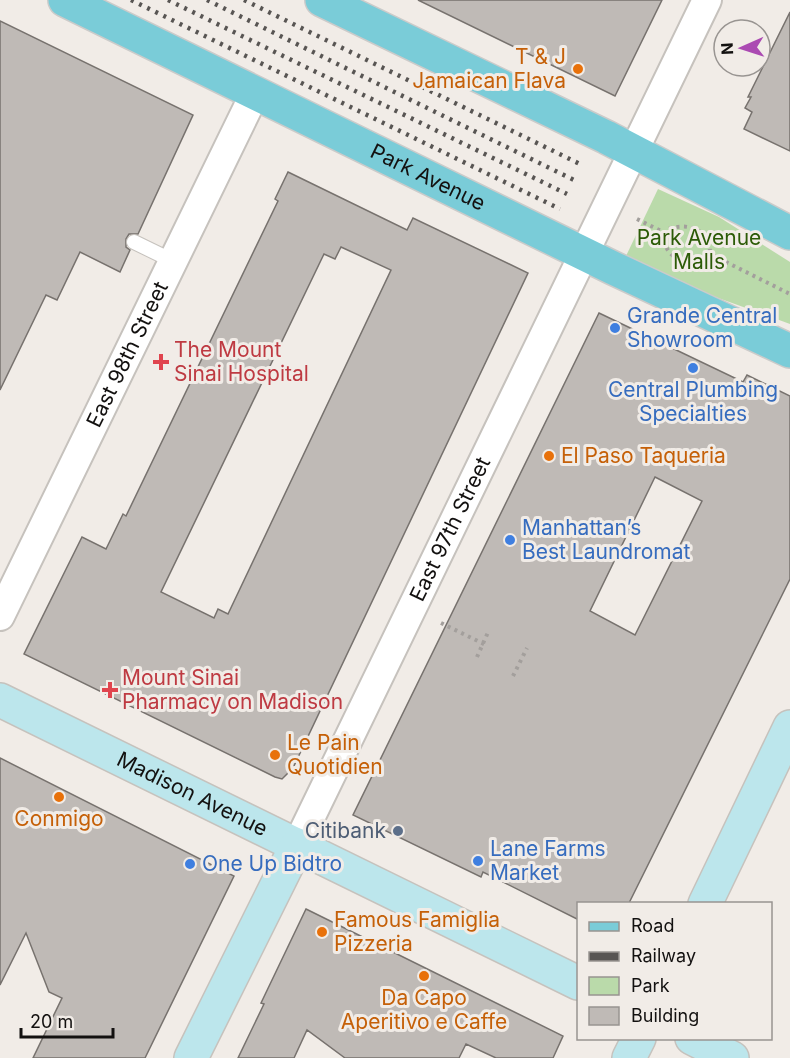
<svg xmlns="http://www.w3.org/2000/svg" width="790" height="1058" font-family="Inter,sans-serif">
<style>
.green{fill:#badaaa}
.building{fill:#bfbab6;stroke:#77726e;stroke-width:1.5;fill-rule:evenodd}
.lines{fill:none;stroke-linecap:round;stroke-linejoin:round}
.service-casing{stroke:#c6c2bd;stroke-width:16}
.minor-casing{stroke:#c6c2bd;stroke-width:32}
.secondary-casing{stroke:#c6c2bd;stroke-width:36}
.primary-casing{stroke:#cbcbca;stroke-width:36}
.path{stroke:#a39f9c;stroke-width:4;stroke-dasharray:3 4.5;stroke-linecap:butt}
.service{stroke:#fff;stroke-width:14}
.minor{stroke:#fff;stroke-width:28}
.secondary{stroke:#bce6ec;stroke-width:33}
.primary{stroke:#7accd8;stroke-width:33}
.rail{stroke:#585553;stroke-width:4.5;stroke-dasharray:3 6;stroke-linecap:butt}
.food-dot{fill:#e8710a;stroke:#f1ece7;stroke-width:2}
.shop-dot{fill:#3f7fe0;stroke:#f1ece7;stroke-width:2}
.health-dot{fill:#e0444e;stroke:#f1ece7;stroke-width:2}
.service-dot{fill:#5c6f8a;stroke:#f1ece7;stroke-width:2}
.labels{text-anchor:middle;stroke-width:6;stroke-linejoin:round;paint-order:stroke}
.food-label{font-size:21px;fill:#c56008;stroke:#f1ece7;text-anchor:start}
.street-label{font-size:21px;fill:#131110;stroke:#f1ece7}
.park-label{font-size:21px;fill:#2c5b07;stroke:#f1ece7}
.shop-label{font-size:21px;fill:#366cbe;stroke:#f1ece7;text-anchor:start}
.health-label{font-size:21px;fill:#be3a42;stroke:#f1ece7;text-anchor:start}
.service-label{font-size:21px;fill:#4e5e75;stroke:#f1ece7;text-anchor:end}
</style>
<rect width="100%" height="100%" fill="#f1ece7"/>
<!-- green -->
<path class="green" d="M 658,189 L 719,217 L 790,262 L 790,324 L 685,286 L 626,256 Z"/>
<!-- building -->
<path class="building" d="M 418,0 L 662,0 L 615,96 Z
M 790,12 L 790,151 L 744,129 L 752,112 L 745,108 L 751,97 L 748,97 Z
M 0,21 L 193,115 L 138,234 L 129,234 L 126,239 L 126,247 L 130,250 L 120,272 L 80,252 L 57,300 L 46,295 L 0,390 Z
M 288,172 L 407,230 L 413,218 L 528,273 L 293,768 L 282,779 L 275,777 L 24,654 L 82,537 L 106,549 L 123,514 L 126,516 L 278,201 L 275,199 ZM 341,247 L 391,270 L 228,614 L 218,609 L 214,618 L 161,592 L 324,254 L 335,259 Z
M 599,313 L 743,382 L 747,375 L 790,396 L 790,579 L 629,903 L 579,903 L 579,920 L 483,872 L 481,877 L 353,815 ZM 655,477 L 702,501 L 635,635 L 590,611 Z
M 0,758 L 234,876 L 145,1058 L 33,1058 L 62,998 L 49,992 L 26,933 L 0,985 Z
M 306,909 L 563,1036 L 553,1058 L 496,1058 L 466,1044 L 459,1058 L 345,1058 L 307,1030 L 294,1058 L 238,1058 L 264,1004 L 261,1003 Z"/>
<g class="lines">
<defs>
<path id="service" d="M 134,242 L 173,261"/>
<g id="minor">
<path id="s1" d="M 0,616 L 255,93"/>
<path id="s2" d="M 297,845 L 707,0"/>
</g>
<g id="secondary">
<path id="s3" d="M 0,700 L 578,983"/>
<path d="M 705,904 L 790,727"/>
<path d="M 692,1038 L 732,1058"/>
<path d="M 191,1058 L 297,845"/>
<path d="M 629,1058 L 639,1038"/>
</g>
<g id="primary">
<path id="s4" d="M 65,0 L 613,268 L 790,351"/>
<path d="M 322,0 L 606,137 L 790,233"/>
</g>
</defs>
<!-- service casing -->
<use href="#service" class="service-casing"/>
<!-- minor casing -->
<use href="#minor" class="minor-casing"/>
<!-- secondary casing -->
<use href="#secondary" class="secondary-casing"/>
<!-- primary casing -->
<use href="#primary" class="primary-casing"/>
<!-- path -->
<path class="path" d="M 637,219 L 665,233 L 668,229 C 688,222 711,230 710,254 L 790,294
M 665,233 C 661,260 691,269 710,254
M 441,623 L 488,646
M 477,657 L 489,630
M 513,676 L 527,648"/>
<!-- service -->
<use href="#service" class="service"/>
<!-- minor -->
<use href="#minor" class="minor"/>
<!-- secondary -->
<use href="#secondary" class="secondary"/>
<!-- primary -->
<use href="#primary" class="primary"/>
<!-- rail -->
<path class="rail" d="M 131,0 L 560,209
M 168,0 L 567,194
M 207,0 L 574,180
M 244,0 L 582,165"/>
</g>
<!-- markers -->
<g class="food-dot">
<circle cx="578" cy="69" r="6"/>
<circle cx="549" cy="456" r="6"/>
<circle cx="275" cy="755" r="6"/>
<circle cx="59" cy="797" r="6"/>
<circle cx="322" cy="932" r="6"/>
<circle cx="424" cy="976" r="6"/>
</g>
<g class="shop-dot">
<circle cx="615" cy="328" r="6"/>
<circle cx="693" cy="368" r="6"/>
<circle cx="510" cy="540" r="6"/>
<circle cx="478" cy="861" r="6"/>
<circle cx="190" cy="864" r="6"/>
</g>
<g class="health-dot">
<path d="M158 353h6v6h6v6h-6v6h-6v-6h-6v-6h6z"/>
<path d="M107 681h6v6h6v6h-6v6h-6v-6h-6v-6h6z"/>
</g>
<circle class="service-dot" cx="398" cy="831" r="6"/>
<g class="labels">
<!-- food labels -->
<g class="food-label">
<text x="566" y="64" text-anchor="end">T &amp; J<tspan x="566" dy="24">Jamaican Flava</tspan></text>
<text x="561" y="463">El Paso Taqueria</text>
<text x="287" y="750">Le Pain<tspan x="287" dy="24">Quotidien</tspan></text>
<text x="59" y="826" text-anchor="middle">Conmigo</text>
<text x="334" y="927">Famous Famiglia<tspan x="334" dy="24">Pizzeria</tspan></text>
<text x="424" y="1005" text-anchor="middle">Da Capo<tspan x="424" dy="24">Aperitivo e Caffe</tspan></text>
</g>
<!-- street labels -->
<g class="street-label">
<text dy="7" stroke="none"><textPath href="#s4" startOffset="404">Park Avenue</textPath></text>
<text dy="7" stroke="none"><textPath href="#s1" startOffset="291">East 98th Street</textPath></text>
<text dy="7" stroke="none"><textPath href="#s2" startOffset="351">East 97th Street</textPath></text>
<text dy="7" stroke="none"><textPath href="#s3" startOffset="214">Madison Avenue</textPath></text>
</g>
<!-- park labels -->
<g class="park-label">
<text x="699" y="245">Park Avenue<tspan x="699" dy="24">Malls</tspan></text>
</g>
<!-- shop labels -->
<g class="shop-label">
<text x="627" y="323">Grande Central<tspan x="627" dy="24">Showroom</tspan></text>
<text x="693" y="397" text-anchor="middle">Central Plumbing<tspan x="693" dy="24">Specialties</tspan></text>
<text x="522" y="535">Manhattan’s<tspan x="522" dy="24">Best Laundromat</tspan></text>
<text x="490" y="856">Lane Farms<tspan x="490" dy="24">Market</tspan></text>
<text x="202" y="871">One Up Bidtro</text>
</g>
<!-- health labels -->
<g class="health-label">
<text x="174" y="357">The Mount<tspan x="174" dy="24">Sinai Hospital</tspan></text>
<text x="122" y="685">Mount Sinai<tspan x="122" dy="24">Pharmacy on Madison</tspan></text>
</g>
<!-- service labels -->
<g class="service-label">
<text x="386" y="838">Citibank</text>
</g>
</g>
<!-- legend -->
<rect x="577" y="902" width="195" height="138" fill="#f1ece7" stroke="#989491" stroke-width="1.5"/>
<rect x="589" y="922" width="30" height="9" fill="#7accd8" stroke="#989491" stroke-width="1.5"/>
<text x="631" y="932" font-size="18" fill="#131110">Road</text>
<rect x="589" y="952" width="30" height="9" fill="#585553" stroke="#989491" stroke-width="1.5"/>
<text x="631" y="962" font-size="18" fill="#131110">Railway</text>
<rect x="589" y="977" width="30" height="18" fill="#badaaa" stroke="#989491" stroke-width="1.5"/>
<text x="631" y="992" font-size="18" fill="#131110">Park</text>
<rect x="589" y="1007" width="30" height="18" fill="#bfbab6" stroke="#989491" stroke-width="1.5"/>
<text x="631" y="1022" font-size="18" fill="#131110">Building</text>
<!-- north arrow -->
<g transform="translate(742 48) rotate(267)"><circle r="28" fill="#f1ece7" stroke="#989491" stroke-width="1.5"/>
<path d="M0-4.5L10 22L0 15L-10 22Z" fill="#ab4ab2"/>
<text y="-9" font-size="16" font-weight="bold" text-anchor="middle" fill="#131110">N</text>
</g>
<!-- scale -->
<path d="M21 1028v9h92v-9" fill="none" stroke="#131110" stroke-width="3"/>
<text x="30" y="1028" font-size="18" fill="#131110" stroke="#f1ece7" stroke-width="4.5" paint-order="stroke">20 m</text>
</svg>
